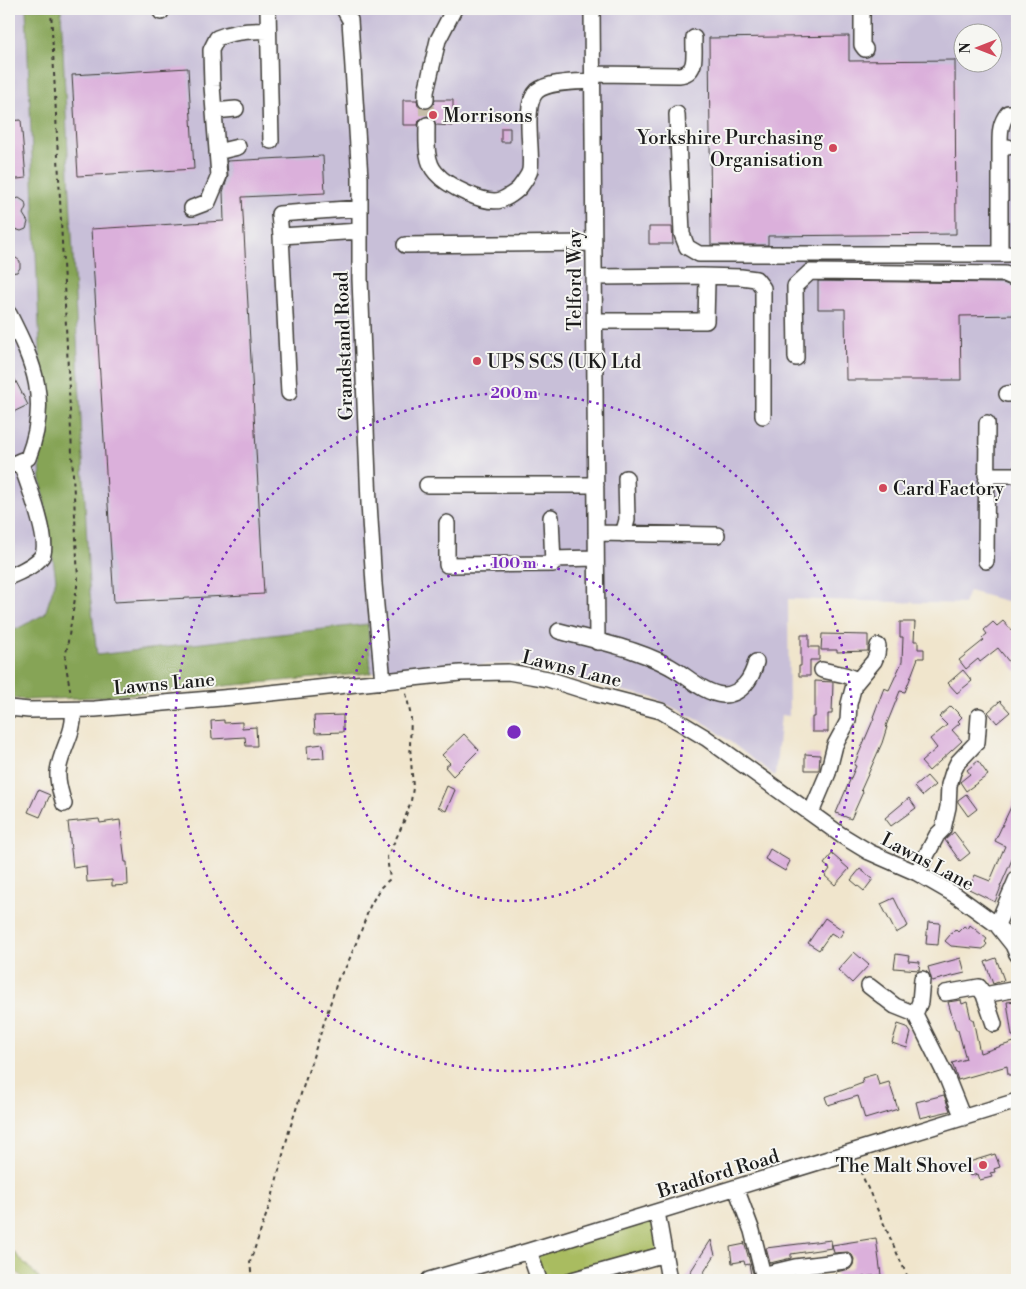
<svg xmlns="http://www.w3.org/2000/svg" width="1026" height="1289" font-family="'Libre Bodoni',serif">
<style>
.industrial{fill:#c8bfd8;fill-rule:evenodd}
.green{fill:#a9bc60;stroke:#626c3e}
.forest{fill:#86a456;stroke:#516039}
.building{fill:#dbb0db}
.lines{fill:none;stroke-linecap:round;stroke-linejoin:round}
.minor-tunnel{stroke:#c6bda9;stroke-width:15;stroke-dasharray:15 8;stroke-linecap:butt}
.minor-casing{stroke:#3c3a36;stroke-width:18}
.path{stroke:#3c3a36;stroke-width:2;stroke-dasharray:4 4;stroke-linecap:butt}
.minor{stroke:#fff;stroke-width:15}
.ring{fill:none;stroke:#7b2cbf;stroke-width:2.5;stroke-dasharray:2.5 5}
.poi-dot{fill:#d1495b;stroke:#f6f6f2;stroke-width:2}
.labels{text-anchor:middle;stroke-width:4;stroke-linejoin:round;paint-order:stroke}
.poi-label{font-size:19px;fill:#1c1c1c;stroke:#f6f6f2;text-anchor:start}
.street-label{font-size:19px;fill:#1c1c1c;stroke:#f6f6f2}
.centre{fill:#7b2cbf;stroke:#f6f6f2;stroke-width:2.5}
.ring-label{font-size:15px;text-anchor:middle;font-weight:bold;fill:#7b2cbf;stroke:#f6f6f2;stroke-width:4;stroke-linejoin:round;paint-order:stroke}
</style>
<rect width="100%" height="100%" fill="#f6f6f2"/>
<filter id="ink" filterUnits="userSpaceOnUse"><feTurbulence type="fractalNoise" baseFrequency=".02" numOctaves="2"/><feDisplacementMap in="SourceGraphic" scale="10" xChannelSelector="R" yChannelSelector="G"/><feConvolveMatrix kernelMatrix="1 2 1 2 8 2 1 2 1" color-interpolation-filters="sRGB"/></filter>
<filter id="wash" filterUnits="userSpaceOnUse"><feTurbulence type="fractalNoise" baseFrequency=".0096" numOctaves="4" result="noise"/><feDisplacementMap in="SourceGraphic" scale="20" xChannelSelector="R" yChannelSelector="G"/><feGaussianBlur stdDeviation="1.12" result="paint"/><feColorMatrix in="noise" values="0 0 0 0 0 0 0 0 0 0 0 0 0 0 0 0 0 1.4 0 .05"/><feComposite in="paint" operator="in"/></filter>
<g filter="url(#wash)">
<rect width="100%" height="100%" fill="#f0e5cc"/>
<!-- industrial -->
<path class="industrial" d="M 9,9 L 1017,9 L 1017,604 L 969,591 L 964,604 L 788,599 L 789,716 L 781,715 L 775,776 L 708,725 L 654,698 L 580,681 L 525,663 L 456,666 L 371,673 L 368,624 L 97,655 L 45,614 L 9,633 ZM 964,32 L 994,32 L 994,62 L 964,62 Z"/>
<!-- green -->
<path class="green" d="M 657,1212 L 665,1254 L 572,1280 L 539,1280 L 529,1251 Z
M 9,1247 L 41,1280 L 25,1280 L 9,1264 Z"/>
<!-- forest -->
<path class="forest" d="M 26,9 L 61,9 L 89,584 L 97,655 L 368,624 L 371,673 L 101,697 L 28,700 L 9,698 L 9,633 L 45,614 L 56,579 L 41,481 L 38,427 L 42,399 Z"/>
<g id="blocks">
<!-- building -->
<path class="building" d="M 849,36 L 849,61 L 955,60 L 956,234 L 768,236 L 768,245 L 711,245 L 709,38 Z
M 188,68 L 194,169 L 78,176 L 72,75 Z
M 403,100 L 417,100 L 418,105 L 426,109 L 431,108 L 435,100 L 453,100 L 453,126 L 436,125 L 432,117 L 427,116 L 419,120 L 418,125 L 403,125 Z
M 21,120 L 26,178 L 9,180 L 9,121 Z
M 501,128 L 510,128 L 510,142 L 501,142 Z
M 323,156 L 325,193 L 242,197 L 264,594 L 114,602 L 91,229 L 224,221 L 223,192 L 228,176 L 227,161 Z
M 19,198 L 25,202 L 26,207 L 23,214 L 28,222 L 26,229 L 21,231 L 9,227 L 9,201 Z
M 649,227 L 672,227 L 673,244 L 649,244 Z
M 9,258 L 16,258 L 20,261 L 20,268 L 17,272 L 9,273 Z
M 818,281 L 1003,283 L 1013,287 L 1017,295 L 1017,315 L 960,316 L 961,380 L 846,380 L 845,309 L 818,309 Z
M 9,368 L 28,405 L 9,414 Z
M 1003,621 L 1012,631 L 1017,627 L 1017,672 L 998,648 L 980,662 L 978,659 L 966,669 L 959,660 L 984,640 L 982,638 L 987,634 L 984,630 L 993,622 L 997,626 Z
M 900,622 L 915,622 L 914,641 L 918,641 L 918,649 L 924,649 L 924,658 L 918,658 L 905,692 L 900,691 L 886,726 L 887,727 L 882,743 L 861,790 L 863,792 L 851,819 L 836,813 L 856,766 L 854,765 L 874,718 L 873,717 L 884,688 L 889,690 L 902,662 L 903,637 L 900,637 Z
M 822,634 L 868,635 L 868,651 L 837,652 L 837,650 L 821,650 Z
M 801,635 L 809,635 L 809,647 L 819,647 L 819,660 L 810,660 L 810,676 L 799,676 L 799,666 L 801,666 Z
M 963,670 L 972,681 L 957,693 L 948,683 Z
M 815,681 L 833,682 L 832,714 L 828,714 L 828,732 L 812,732 L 812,717 L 815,717 Z
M 1000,701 L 1010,712 L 997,723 L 988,712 Z
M 951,706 L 962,717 L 958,721 L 960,723 L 952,730 L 962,741 L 929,771 L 921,762 L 937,748 L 930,739 L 947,725 L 939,717 Z
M 343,715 L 343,732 L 315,733 L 314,716 Z
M 224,720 L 224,723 L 242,722 L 242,728 L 256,727 L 257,746 L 246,746 L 245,737 L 212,739 L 211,721 Z
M 464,734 L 479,750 L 453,776 L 445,767 L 450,763 L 442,755 Z
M 323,744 L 324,758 L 308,759 L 307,746 Z
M 805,754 L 820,755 L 819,770 L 805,770 Z
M 978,761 L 988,775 L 966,791 L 960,782 L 970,774 L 967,770 Z
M 927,776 L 935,785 L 922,796 L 914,787 Z
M 447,786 L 455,790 L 446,811 L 438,807 Z
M 38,790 L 50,795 L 40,817 L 28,812 Z
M 966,794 L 977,809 L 968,816 L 958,802 L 958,800 Z
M 1017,794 L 1017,848 L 1000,887 L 1001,887 L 995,902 L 969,889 L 975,875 L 990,881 L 1005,846 L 995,841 Z
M 909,798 L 916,808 L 891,826 L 885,818 Z
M 99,819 L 100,823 L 120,820 L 125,862 L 127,862 L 128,885 L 112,886 L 112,880 L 87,882 L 86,866 L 73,868 L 68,822 Z
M 954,832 L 970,853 L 960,861 L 945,840 Z
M 770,849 L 790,861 L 785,871 L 765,859 Z
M 832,854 L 849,869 L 835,885 L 825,876 L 830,869 L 824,864 Z
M 860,869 L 873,879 L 864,891 L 851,880 Z
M 894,898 L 908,926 L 896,933 L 881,904 Z
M 825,918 L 844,931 L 839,938 L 831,933 L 819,950 L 808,943 Z
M 928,922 L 940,923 L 938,945 L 926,944 Z
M 970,925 L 987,939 L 985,942 L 987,944 L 983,949 L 951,946 L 945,941 L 955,929 L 958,932 L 964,926 L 968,929 Z
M 854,952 L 869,965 L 852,983 L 838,970 Z
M 896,954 L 909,956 L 908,961 L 920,962 L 919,970 L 894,968 Z
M 961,958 L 965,973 L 932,981 L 928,967 Z
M 996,958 L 1004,980 L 993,984 L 985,962 Z
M 961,1000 L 962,1004 L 967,1002 L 971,1019 L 973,1019 L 980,1053 L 1017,1041 L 1017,1075 L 1008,1075 L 1007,1066 L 958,1080 L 952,1063 L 966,1059 L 958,1030 L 956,1030 L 948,1002 Z
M 1017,1001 L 1017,1036 L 1012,1036 L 1007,1002 Z
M 898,1024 L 907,1027 L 911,1033 L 907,1048 L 892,1043 Z
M 876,1074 L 879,1085 L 889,1082 L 898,1109 L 865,1119 L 858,1096 L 828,1105 L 825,1097 L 863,1083 L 862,1078 Z
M 944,1095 L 950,1111 L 920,1118 L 916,1102 Z
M 995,1154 L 1000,1167 L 994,1169 L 995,1172 L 990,1173 L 992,1177 L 980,1180 L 978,1174 L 970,1176 L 966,1163 Z
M 876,1238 L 881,1275 L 837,1280 L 836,1272 L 850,1269 L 853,1265 L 854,1259 L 852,1255 L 848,1252 L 834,1253 L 832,1245 Z
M 711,1240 L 715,1255 L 709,1264 L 699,1280 L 685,1280 Z
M 831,1240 L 832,1248 L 791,1254 L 791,1258 L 770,1263 L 766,1248 Z
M 744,1242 L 753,1273 L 759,1280 L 752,1280 L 749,1264 L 745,1265 L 744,1261 L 732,1263 L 730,1247 L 745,1244 Z"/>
</g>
</g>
<g filter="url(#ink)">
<use href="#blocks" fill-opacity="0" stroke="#3c3a36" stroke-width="1"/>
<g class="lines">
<!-- minor-tunnel -->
<path class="minor-tunnel" d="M 426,100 L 427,125"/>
<defs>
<path id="minor" d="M 268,9 L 271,141
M 344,9 L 350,20 L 360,178 L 360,279 L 369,503 L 374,584 L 383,682
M 592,9 L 597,642
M 862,9 L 862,45 L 865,49
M 161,12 L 162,9
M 593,74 L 679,75 C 699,73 693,53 694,38
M 426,100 L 426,92 L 438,40 L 454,9
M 214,111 L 236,109
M 677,114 L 682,234 L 687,247 L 699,254 L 1008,254
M 427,125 C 427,141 425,161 436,173 C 447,186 485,205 501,200 C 507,198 517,191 520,187 C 523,183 529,175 530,170 C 533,151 522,105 537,91 C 549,81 578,82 593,81
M 1008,147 L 1003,147 L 1000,144 C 1000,132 1000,123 1008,113 L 1017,113
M 217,152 L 238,147
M 192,208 L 208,202 L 219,176 L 212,86 L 211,50 L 217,38 C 234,31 250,30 268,31
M 281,236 L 279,214 L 360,208
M 405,245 L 594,243
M 1000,254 L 1000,144
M 702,276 L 741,277 L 756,279 L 763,288 L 763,416
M 595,277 L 702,276 L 707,281 L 706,321 L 595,321
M 9,314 C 35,365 50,401 28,458 L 20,461
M 796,358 L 795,286 L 810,272 L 1005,274 L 1017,279
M 289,393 L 281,236 L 360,231
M 1007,394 L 1017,393
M 9,466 L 20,461 C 26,478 51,542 42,556 C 35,566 19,572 9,577
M 986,475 L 1017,475
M 427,485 L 596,485
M 447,523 L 447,565 L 553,564 L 551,517
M 596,533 L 717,535
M 623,534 L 627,520 L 626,478
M 552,559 L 596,558
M 986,561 L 987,423
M 559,631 C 599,642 643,649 679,672 C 691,680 707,694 723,695 C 742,695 752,678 756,662
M 822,670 L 845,675 L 857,680
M 9,708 L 29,710 L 95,709 L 233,697 L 460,673 L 508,672 L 548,679 L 592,693 L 661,711 L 706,738 L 841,835 L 869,852 L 917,873 L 957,896 L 997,925 L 1013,945 L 1017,954
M 64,804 C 61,794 57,783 58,772 C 60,751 76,732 73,710
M 811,813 L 828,773 L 835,745 L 848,721 L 849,704 L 854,685 L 874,661 L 877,654 L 878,646
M 917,873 L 937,835 L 943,829 L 948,807 L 949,785 L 953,772 L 958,762 L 977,742 L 979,716
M 997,925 L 1017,878
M 869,986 L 895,1006 L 915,1014 L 947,1078 L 963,1118
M 945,993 L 979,987 L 984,995 L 994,1024
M 984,995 L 1017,989
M 915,1014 L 920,1002 L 922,979
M 736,1188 L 752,1231 L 762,1271 L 766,1274 L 795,1267 L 845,1261
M 657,1212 L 669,1280
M 529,1251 L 539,1280
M 429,1280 L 529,1251 L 1017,1101
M 572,1280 L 665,1254"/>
</defs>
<!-- minor casing -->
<use href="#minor" class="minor-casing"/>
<!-- path -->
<path class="path" d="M 51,9 L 78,580 L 65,660 L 71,695
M 857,1164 L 909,1280
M 252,1280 L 250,1262 L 272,1198 L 289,1131 L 333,995 L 338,979 L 347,965 L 361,931 L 370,906 L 380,888 L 390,879 L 387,857 L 403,824 L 411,801 L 413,788 L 410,746 L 411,717 L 406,693"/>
<!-- minor -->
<use href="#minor" class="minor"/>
</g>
</g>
<!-- distance rings -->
<g class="ring">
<circle cx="514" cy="732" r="169"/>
<circle cx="514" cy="732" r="339"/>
</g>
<!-- markers -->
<g class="poi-dot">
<circle cx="433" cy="115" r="5"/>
<circle cx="833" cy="148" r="5"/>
<circle cx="477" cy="361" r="5"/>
<circle cx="883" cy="488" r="5"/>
<circle cx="983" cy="1165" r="5"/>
</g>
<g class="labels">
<!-- poi labels -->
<g class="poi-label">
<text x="443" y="122">Morrisons</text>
<text x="823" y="144" text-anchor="end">Yorkshire Purchasing<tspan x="823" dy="22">Organisation</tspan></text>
<text x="487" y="368">UPS SCS (UK) Ltd</text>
<text x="893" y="495">Card Factory</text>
<text x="973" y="1172" text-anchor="end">The Malt Shovel</text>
</g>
<!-- street labels -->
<g class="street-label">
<text transform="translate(574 280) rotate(-90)" y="7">Telford Way</text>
<text transform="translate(343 346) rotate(-92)" y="7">Grandstand Road</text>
<text transform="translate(572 668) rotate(14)" y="7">Lawns Lane</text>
<text transform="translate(164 683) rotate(-5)" y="7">Lawns Lane</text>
<text transform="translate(928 861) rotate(28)" y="7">Lawns Lane</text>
<text transform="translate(718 1173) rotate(-17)" y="7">Bradford Road</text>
</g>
</g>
<circle cx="514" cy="732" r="8" class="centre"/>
<g class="ring-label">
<text x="514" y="398">200 m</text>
<text x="514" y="568">100 m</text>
</g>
<!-- margin -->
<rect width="1026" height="1289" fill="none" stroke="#f6f6f2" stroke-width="30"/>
<!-- north arrow -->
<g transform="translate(978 48) rotate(270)"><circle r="24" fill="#f6f6f2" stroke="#9f9f9c"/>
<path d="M0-4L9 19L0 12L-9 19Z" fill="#d1495b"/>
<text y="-8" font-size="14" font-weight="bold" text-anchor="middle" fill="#1c1c1c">N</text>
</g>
</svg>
